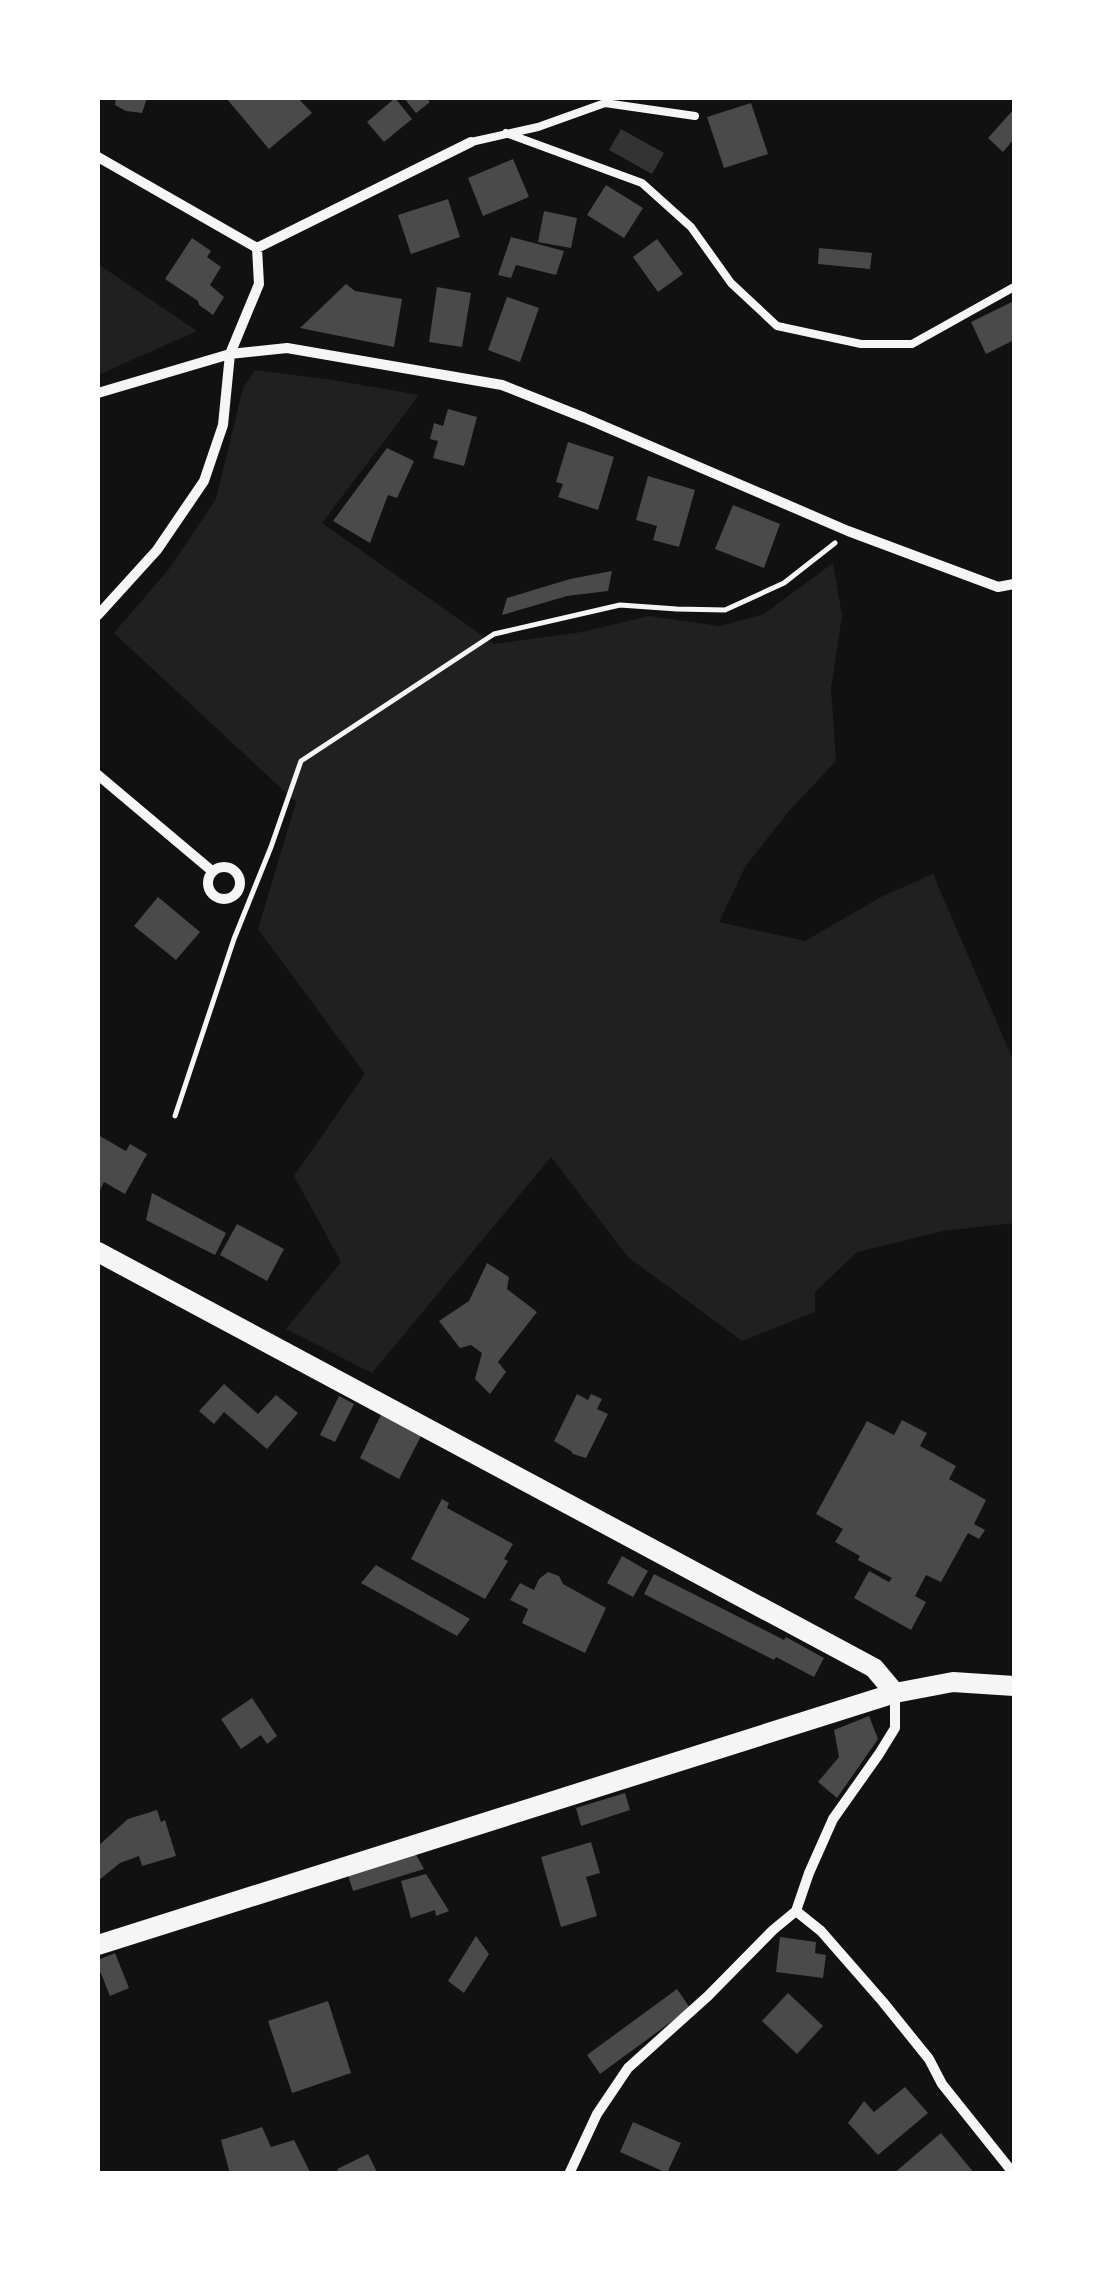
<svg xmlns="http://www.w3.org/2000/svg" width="1112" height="2271" font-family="'Public Sans',sans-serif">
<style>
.green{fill:#202020}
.water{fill:#333}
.building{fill:#4a4a4a}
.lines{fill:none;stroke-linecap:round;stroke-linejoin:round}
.path{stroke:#f5f5f5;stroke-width:5}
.service{stroke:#f5f5f5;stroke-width:8}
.minor{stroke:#f5f5f5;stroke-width:10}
.secondary{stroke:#f5f5f5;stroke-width:20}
</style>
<rect width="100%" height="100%" fill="#111"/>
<!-- green -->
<path class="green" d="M 98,264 L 197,331 L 98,375 Z
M 255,370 L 333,380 L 419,395 L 322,523 L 494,644 L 582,632 L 649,616 L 720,626 L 764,614 L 833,563 L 842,616 L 831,688 L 836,761 L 789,811 L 745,867 L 719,922 L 805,941 L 881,897 L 933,874 L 1014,1062 L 1014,1223 L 943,1231 L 857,1252 L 815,1292 L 815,1312 L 742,1341 L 628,1257 L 551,1157 L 372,1373 L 286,1329 L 341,1262 L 294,1176 L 365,1074 L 258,929 L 296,802 L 114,633 L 169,569 L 216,499 L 243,388 Z"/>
<!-- water -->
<path class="water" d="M 621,129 L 664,153 L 652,174 L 609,150 Z"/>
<!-- building -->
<path class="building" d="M 116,98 L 147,98 L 142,113 L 126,111 L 115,105 Z
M 226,98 L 298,98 L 312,113 L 269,149 Z
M 395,98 L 412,119 L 384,142 L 367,122 Z
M 404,98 L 426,98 L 430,102 L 416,113 Z
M 751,103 L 768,154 L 724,168 L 707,117 Z
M 1014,109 L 1014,139 L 1003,152 L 988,138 Z
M 513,159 L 529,197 L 483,216 L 468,178 Z
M 606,185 L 643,208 L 624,238 L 587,215 Z
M 448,199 L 460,237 L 411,254 L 398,215 Z
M 544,211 L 577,218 L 571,248 L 538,242 Z
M 511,237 L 564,251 L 556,275 L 516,265 L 511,278 L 498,275 Z
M 192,238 L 211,251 L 207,257 L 221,267 L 210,285 L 224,297 L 213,315 L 199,305 L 198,301 L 165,279 Z
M 657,239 L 683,274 L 658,292 L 633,257 Z
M 819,248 L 872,253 L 870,269 L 818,264 Z
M 346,284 L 355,291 L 402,299 L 394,347 L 300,328 Z
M 437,287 L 471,293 L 462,347 L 429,342 Z
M 507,297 L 539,308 L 520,362 L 488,350 Z
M 1014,301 L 1014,340 L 986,354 L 971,322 Z
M 448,409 L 477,417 L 464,466 L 433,458 L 438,441 L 430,439 L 434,423 L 443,426 Z
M 568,442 L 614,457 L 598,510 L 558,497 L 563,484 L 556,482 Z
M 387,448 L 414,461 L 397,498 L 388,495 L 370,543 L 333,521 Z
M 648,476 L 695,490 L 679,547 L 653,540 L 657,526 L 636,520 Z
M 733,505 L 780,524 L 764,568 L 715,549 Z
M 612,571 L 608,591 L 567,596 L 502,615 L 507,598 L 570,579 Z
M 158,897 L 200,932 L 176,960 L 134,926 Z
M 98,1135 L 126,1151 L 130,1144 L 147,1154 L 125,1194 L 104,1182 L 98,1194 Z
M 152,1193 L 226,1233 L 215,1255 L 146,1220 Z
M 237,1224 L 284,1249 L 267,1281 L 220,1255 Z
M 487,1263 L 509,1277 L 507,1289 L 537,1312 L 498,1362 L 506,1372 L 490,1394 L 475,1379 L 482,1353 L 471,1345 L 460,1348 L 439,1321 L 469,1301 Z
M 224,1384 L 258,1414 L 276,1395 L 298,1413 L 267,1449 L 224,1412 L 214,1424 L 199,1411 Z
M 577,1394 L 588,1400 L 591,1394 L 602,1399 L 597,1409 L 608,1414 L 586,1458 L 573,1454 L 571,1451 L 554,1441 Z
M 339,1396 L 354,1404 L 335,1442 L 320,1435 Z
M 381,1415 L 421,1436 L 399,1479 L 360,1458 Z
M 902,1420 L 927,1433 L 920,1446 L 956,1466 L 949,1479 L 986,1500 L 974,1524 L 985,1530 L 979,1539 L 968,1533 L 941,1582 L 926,1575 L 915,1596 L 926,1602 L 911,1630 L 854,1598 L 869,1571 L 889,1582 L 892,1578 L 858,1560 L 860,1556 L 835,1542 L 843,1529 L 816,1514 L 867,1421 L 894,1435 Z
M 442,1499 L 449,1503 L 447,1508 L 513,1544 L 504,1559 L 508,1561 L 485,1599 L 411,1559 Z
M 622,1556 L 648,1571 L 633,1597 L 607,1583 Z
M 376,1565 L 470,1619 L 457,1636 L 361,1583 Z
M 548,1572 L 559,1576 L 563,1584 L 606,1608 L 585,1653 L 522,1623 L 528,1609 L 510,1600 L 520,1583 L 534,1590 L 539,1579 Z
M 654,1574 L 784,1640 L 786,1637 L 824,1658 L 814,1677 L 776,1657 L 774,1660 L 644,1594 Z
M 252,1698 L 277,1736 L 267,1744 L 261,1735 L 241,1749 L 221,1719 Z
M 869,1716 L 878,1739 L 837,1798 L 818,1782 L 839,1757 L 834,1730 Z
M 625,1793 L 630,1810 L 581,1826 L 576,1808 Z
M 157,1810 L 161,1822 L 165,1820 L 176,1856 L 142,1866 L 139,1856 L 120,1863 L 98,1881 L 98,1846 L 128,1819 Z
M 591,1842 L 600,1873 L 586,1877 L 597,1916 L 561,1927 L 541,1857 Z
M 414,1851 L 424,1869 L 353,1891 L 347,1872 Z
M 426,1874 L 449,1911 L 436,1916 L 435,1910 L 411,1918 L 401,1881 Z
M 476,1936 L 489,1954 L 464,1993 L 448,1981 Z
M 780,1937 L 816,1942 L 815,1953 L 826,1955 L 823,1978 L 776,1972 Z
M 115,1953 L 129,1988 L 110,1996 L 98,1966 L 98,1960 Z
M 677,1989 L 690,2008 L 600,2074 L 587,2055 Z
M 788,1993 L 823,2026 L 797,2054 L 762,2021 Z
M 328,2001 L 351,2073 L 292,2093 L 268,2021 Z
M 905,2087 L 928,2113 L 878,2155 L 848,2123 L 864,2101 L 874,2112 Z
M 633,2122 L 681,2143 L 667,2173 L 620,2152 Z
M 262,2127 L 271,2147 L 294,2140 L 311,2174 L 230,2174 L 221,2140 Z
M 941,2133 L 975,2174 L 893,2174 Z
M 368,2154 L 378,2174 L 339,2174 L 337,2169 Z"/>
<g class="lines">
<!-- path -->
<path class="path" d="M 175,1116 L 234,939 L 271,847 L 301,761 L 494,634 L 620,605 L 677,609 L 725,610 L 784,583 L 835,543"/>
<!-- service -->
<path class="service" d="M 605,103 L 695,116
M 506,133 L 642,183 L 691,227 L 731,283 L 777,326 L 861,344 L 912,344 L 1014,287
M 471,142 L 538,127 L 605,103 L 605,98"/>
<!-- minor -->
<path class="minor" d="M 98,157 L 257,248 L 259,284 L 230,354 L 223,425 L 204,481 L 157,550 L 98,615
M 257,248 L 471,142
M 98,393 L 230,354 L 287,348 L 502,385 L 585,418 L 848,531 L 998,587 L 1014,584
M 98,775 L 212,871
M208 883a16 16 0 1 1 32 0a16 16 0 1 1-32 0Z
M 796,1911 L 821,1931 L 883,2002 L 929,2059 L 942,2084 L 1014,2174
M 569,2174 L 597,2114 L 628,2068 L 708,1996 L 773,1930 L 796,1911 L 809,1873 L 833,1819 L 879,1754 L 895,1728 L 895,1695"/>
<!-- secondary -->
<path class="secondary" d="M 98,1252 L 874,1668 L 895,1693
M 98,1945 L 895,1693 L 953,1682 L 1014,1686"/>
</g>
<!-- border -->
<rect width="1112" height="2271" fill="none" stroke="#ffffff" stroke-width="200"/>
</svg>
